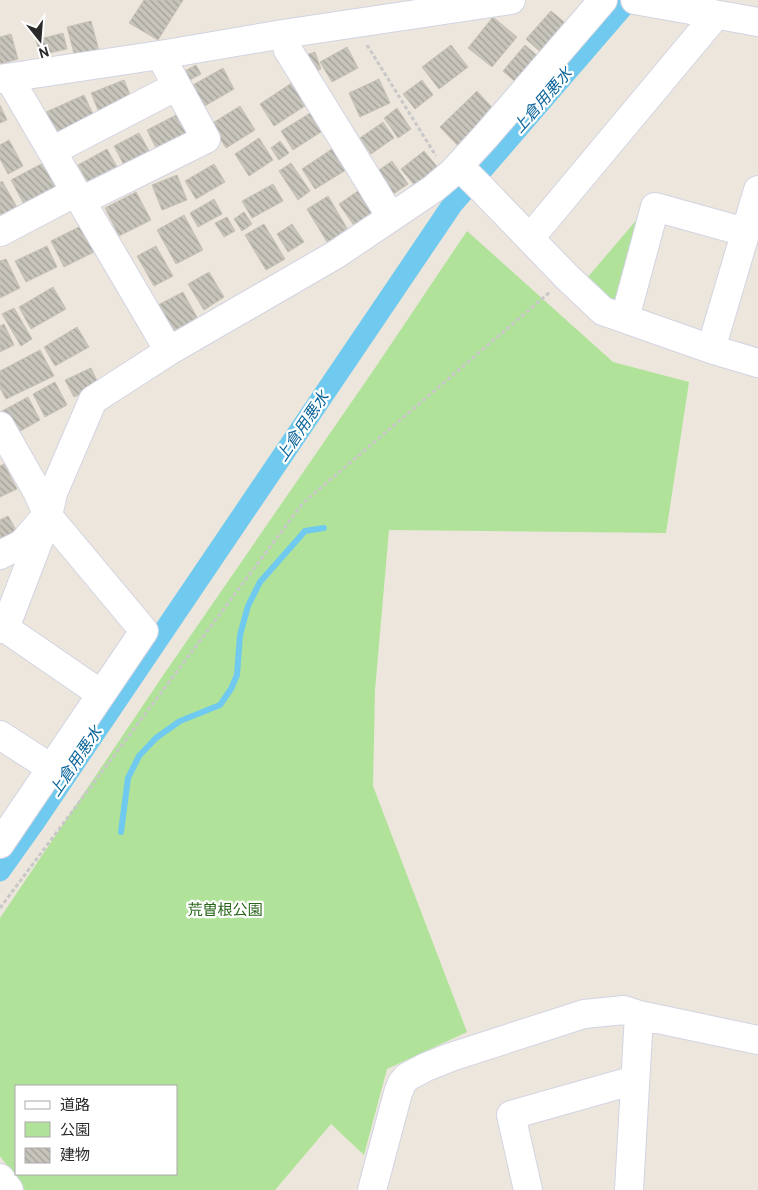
<svg xmlns="http://www.w3.org/2000/svg" width="758" height="1190" font-family="Overpass,'Noto Sans JP',sans-serif">
<style>
.park{fill:#b0e399;fill-rule:evenodd}
.lines{fill:none;stroke-linecap:round;stroke-linejoin:round}
.stream{stroke:#70c9ee;stroke-width:6}
.canal{stroke:#70c9ee;stroke-width:21}
.building{fill:url(#building-back-hatch);stroke:#c8c2b6}
.minor-casing{stroke:#d2d4e3;stroke-width:30}
.path{stroke:#c8c8c8;stroke-width:3;stroke-dasharray:4 2.5;stroke-linecap:butt}
.minor{stroke:#fff;stroke-width:28}
.labels{text-anchor:middle;stroke-width:4.5;stroke-linejoin:round;paint-order:stroke}
.park-label{font-size:15px;fill:#28671a;stroke:#fff}
.water-label{font-size:16px;font-style:italic;fill:#0e679b;stroke:#fff}
</style>
<defs>
<pattern id="building-back-hatch" width="6" height="6" patternUnits="userSpaceOnUse" patternTransform="scale(1.25)"><rect width="6" height="6" fill="#c7c4bb"/><path d="M-1 5l2 2M0 0l6 6M5-1l2 2" fill="none" stroke="#a29f98"/></pattern>
</defs>
<rect width="100%" height="100%" fill="#ece6dc"/>
<!-- park -->
<path class="park" d="M 645,210 L 623,308 L 613,305 L 587,278 Z
M 467,231 L 613,362 L 689,382 L 666,533 L 389,530 L 375,690 L 373,786 L 467,1032 L 387,1069 L 364,1155 L 331,1124 L 275,1190 L 25,1190 L 0,1156 L 0,918 L 162,677 L 375,368 ZM 16,1086 L 176,1086 L 176,1174 L 16,1174 Z"/>
<g class="lines">
<!-- stream -->
<path class="stream" d="M 121,832 L 128,778 L 139,756 L 156,738 L 180,721 L 220,705 L 231,689 L 237,675 L 240,635 L 248,606 L 260,582 L 305,531 L 324,528"/>
<!-- canal -->
<path class="canal" d="M 0,871 L 32,826 L 452,205 L 629,0"/>
</g>
<!-- building -->
<path class="building" d="M 144,0 L 183,0 L 158,40 L 129,23 Z
M 551,11 L 570,27 L 545,56 L 526,39 Z
M 493,17 L 517,37 L 492,67 L 468,48 Z
M 91,21 L 99,51 L 75,57 L 67,27 Z
M 63,33 L 67,49 L 40,55 L 36,40 Z
M 11,34 L 18,59 L 0,64 L 0,37 Z
M 451,45 L 468,67 L 439,89 L 422,67 Z
M 525,45 L 542,60 L 520,86 L 503,71 Z
M 347,47 L 358,68 L 332,82 L 320,62 Z
M 315,52 L 321,69 L 306,75 L 300,57 Z
M 196,65 L 201,74 L 188,81 L 183,72 Z
M 223,68 L 234,89 L 203,107 L 191,86 Z
M 379,79 L 390,103 L 360,117 L 349,93 Z
M 124,80 L 133,102 L 100,115 L 91,93 Z
M 422,80 L 433,95 L 415,109 L 403,94 Z
M 293,82 L 308,104 L 274,126 L 260,104 Z
M 477,91 L 497,113 L 460,148 L 440,127 Z
M 84,95 L 95,118 L 56,135 L 46,112 Z
M 0,105 L 7,120 L 0,123 Z
M 240,106 L 255,130 L 226,148 L 211,124 Z
M 397,108 L 411,129 L 398,138 L 384,118 Z
M 312,112 L 324,130 L 293,150 L 281,131 Z
M 178,114 L 191,138 L 159,154 L 147,130 Z
M 383,122 L 394,138 L 371,154 L 360,138 Z
M 139,133 L 152,156 L 126,169 L 114,146 Z
M 259,138 L 273,160 L 249,176 L 235,154 Z
M 9,140 L 23,166 L 8,174 L 0,159 L 0,145 Z
M 280,141 L 289,153 L 279,160 L 271,148 Z
M 107,149 L 120,172 L 91,188 L 78,165 Z
M 332,149 L 346,170 L 315,189 L 302,169 Z
M 424,151 L 439,169 L 416,187 L 401,169 Z
M 392,161 L 408,184 L 389,197 L 373,174 Z
M 45,162 L 59,188 L 25,206 L 11,180 Z
M 291,163 L 310,191 L 298,200 L 279,171 Z
M 214,164 L 225,182 L 196,199 L 185,181 Z
M 177,175 L 187,200 L 162,210 L 152,185 Z
M 2,181 L 18,209 L 0,219 L 0,183 Z
M 273,184 L 283,201 L 252,218 L 242,201 Z
M 361,189 L 376,212 L 355,227 L 339,204 Z
M 136,192 L 151,220 L 119,236 L 105,208 Z
M 328,196 L 348,230 L 327,242 L 307,209 Z
M 214,199 L 222,214 L 198,227 L 190,213 Z
M 244,212 L 252,224 L 242,231 L 234,219 Z
M 184,215 L 203,250 L 176,264 L 157,230 Z
M 227,217 L 235,231 L 224,237 L 215,223 Z
M 264,224 L 285,259 L 266,270 L 245,235 Z
M 292,224 L 304,242 L 288,252 L 277,234 Z
M 83,225 L 96,251 L 64,267 L 51,241 Z
M 47,246 L 57,267 L 26,282 L 15,261 Z
M 156,246 L 173,276 L 154,286 L 137,256 Z
M 6,259 L 20,288 L 0,298 L 0,261 Z
M 209,272 L 224,297 L 204,310 L 188,284 Z
M 53,287 L 66,309 L 31,329 L 19,307 Z
M 183,292 L 199,321 L 174,335 L 158,305 Z
M 14,308 L 32,339 L 21,346 L 2,314 Z
M 4,324 L 14,345 L 0,352 L 0,326 Z
M 77,327 L 89,347 L 55,366 L 44,347 Z
M 40,350 L 54,376 L 6,399 L 0,388 L 0,371 Z
M 91,368 L 99,385 L 74,397 L 65,380 Z
M 55,382 L 67,405 L 45,417 L 33,394 Z
M 28,397 L 40,420 L 15,434 L 2,411 Z
M 4,464 L 17,489 L 0,497 L 0,466 Z
M 8,516 L 18,533 L 0,543 L 0,520 Z"/>
<g class="lines">
<defs>
<path id="minor" d="M 635,0 L 758,22
M 283,34 L 288,50 L 391,217
M 9,78 L 81,201 L 206,139 L 160,55
M 0,79 L 160,55 L 283,34 L 511,0
M 52,151 L 177,86
M 459,166 L 483,190 L 567,277 L 603,311 L 711,349 L 758,363
M 81,201 L 169,351
M 0,232 L 76,192
M 530,238 L 716,15
M 625,318 L 655,207 L 745,232
M 711,349 L 758,190
M 0,426 L 37,491 L 48,516 L 144,631 L 0,844
M 0,555 L 22,544 L 41,522
M 2,626 L 101,694
M 0,629 L 10,615 L 48,516 L 53,493 L 93,400 L 169,351 L 335,255 L 433,189 L 452,173 L 486,136 L 603,0
M 0,735 L 51,768
M 0,1178 L 9,1190
M 372,1190 L 398,1093 L 402,1083 L 407,1077 L 426,1067 L 451,1057 L 584,1014 L 624,1010 L 639,1015 L 758,1040
M 528,1190 L 511,1115 L 635,1080
M 629,1190 L 639,1015"/>
</defs>
<!-- minor casing -->
<use href="#minor" class="minor-casing"/>
<!-- path -->
<path class="path" d="M 367,45 L 436,156
M 0,908 L 303,503 L 550,292"/>
<!-- minor -->
<use href="#minor" class="minor"/>
</g>
<g class="labels">
<!-- park labels -->
<g class="park-label">
<text x="225" y="915">荒曽根公園</text>
</g>
<!-- water labels -->
<g class="water-label">
<text transform="translate(542 100) rotate(-49)" y="6">上倉用悪水</text>
<text transform="translate(302 426) rotate(-56)" y="6">上倉用悪水</text>
<text transform="translate(75 761) rotate(-56)" y="6">上倉用悪水</text>
</g>
</g>
<!-- legend -->
<rect x="15" y="1085" width="162" height="90" fill="#ffffff" stroke="#aaaaaa"/>
<rect x="25" y="1101" width="25" height="8" fill="#ffffff" stroke="#aaaaaa"/>
<text x="60" y="1110" font-size="15" fill="#2a2a2a">道路</text>
<rect x="25" y="1122" width="25" height="15" fill="#b0e399" stroke="#aaaaaa"/>
<text x="60" y="1135" font-size="15" fill="#2a2a2a">公園</text>
<rect x="25" y="1148" width="25" height="15" fill="url(#building-back-hatch)" stroke="#aaaaaa"/>
<text x="60" y="1160" font-size="15" fill="#2a2a2a">建物</text>
<!-- north arrow -->
<g transform="translate(40 40) rotate(163)" stroke="#ffffff" stroke-width="4" paint-order="stroke">
<path d="M0-4L9 19L0 12L-9 19Z" fill="#2a2a2a"/>
<text y="-8" font-size="14" font-weight="bold" text-anchor="middle" fill="#2a2a2a">N</text>
</g>
</svg>
